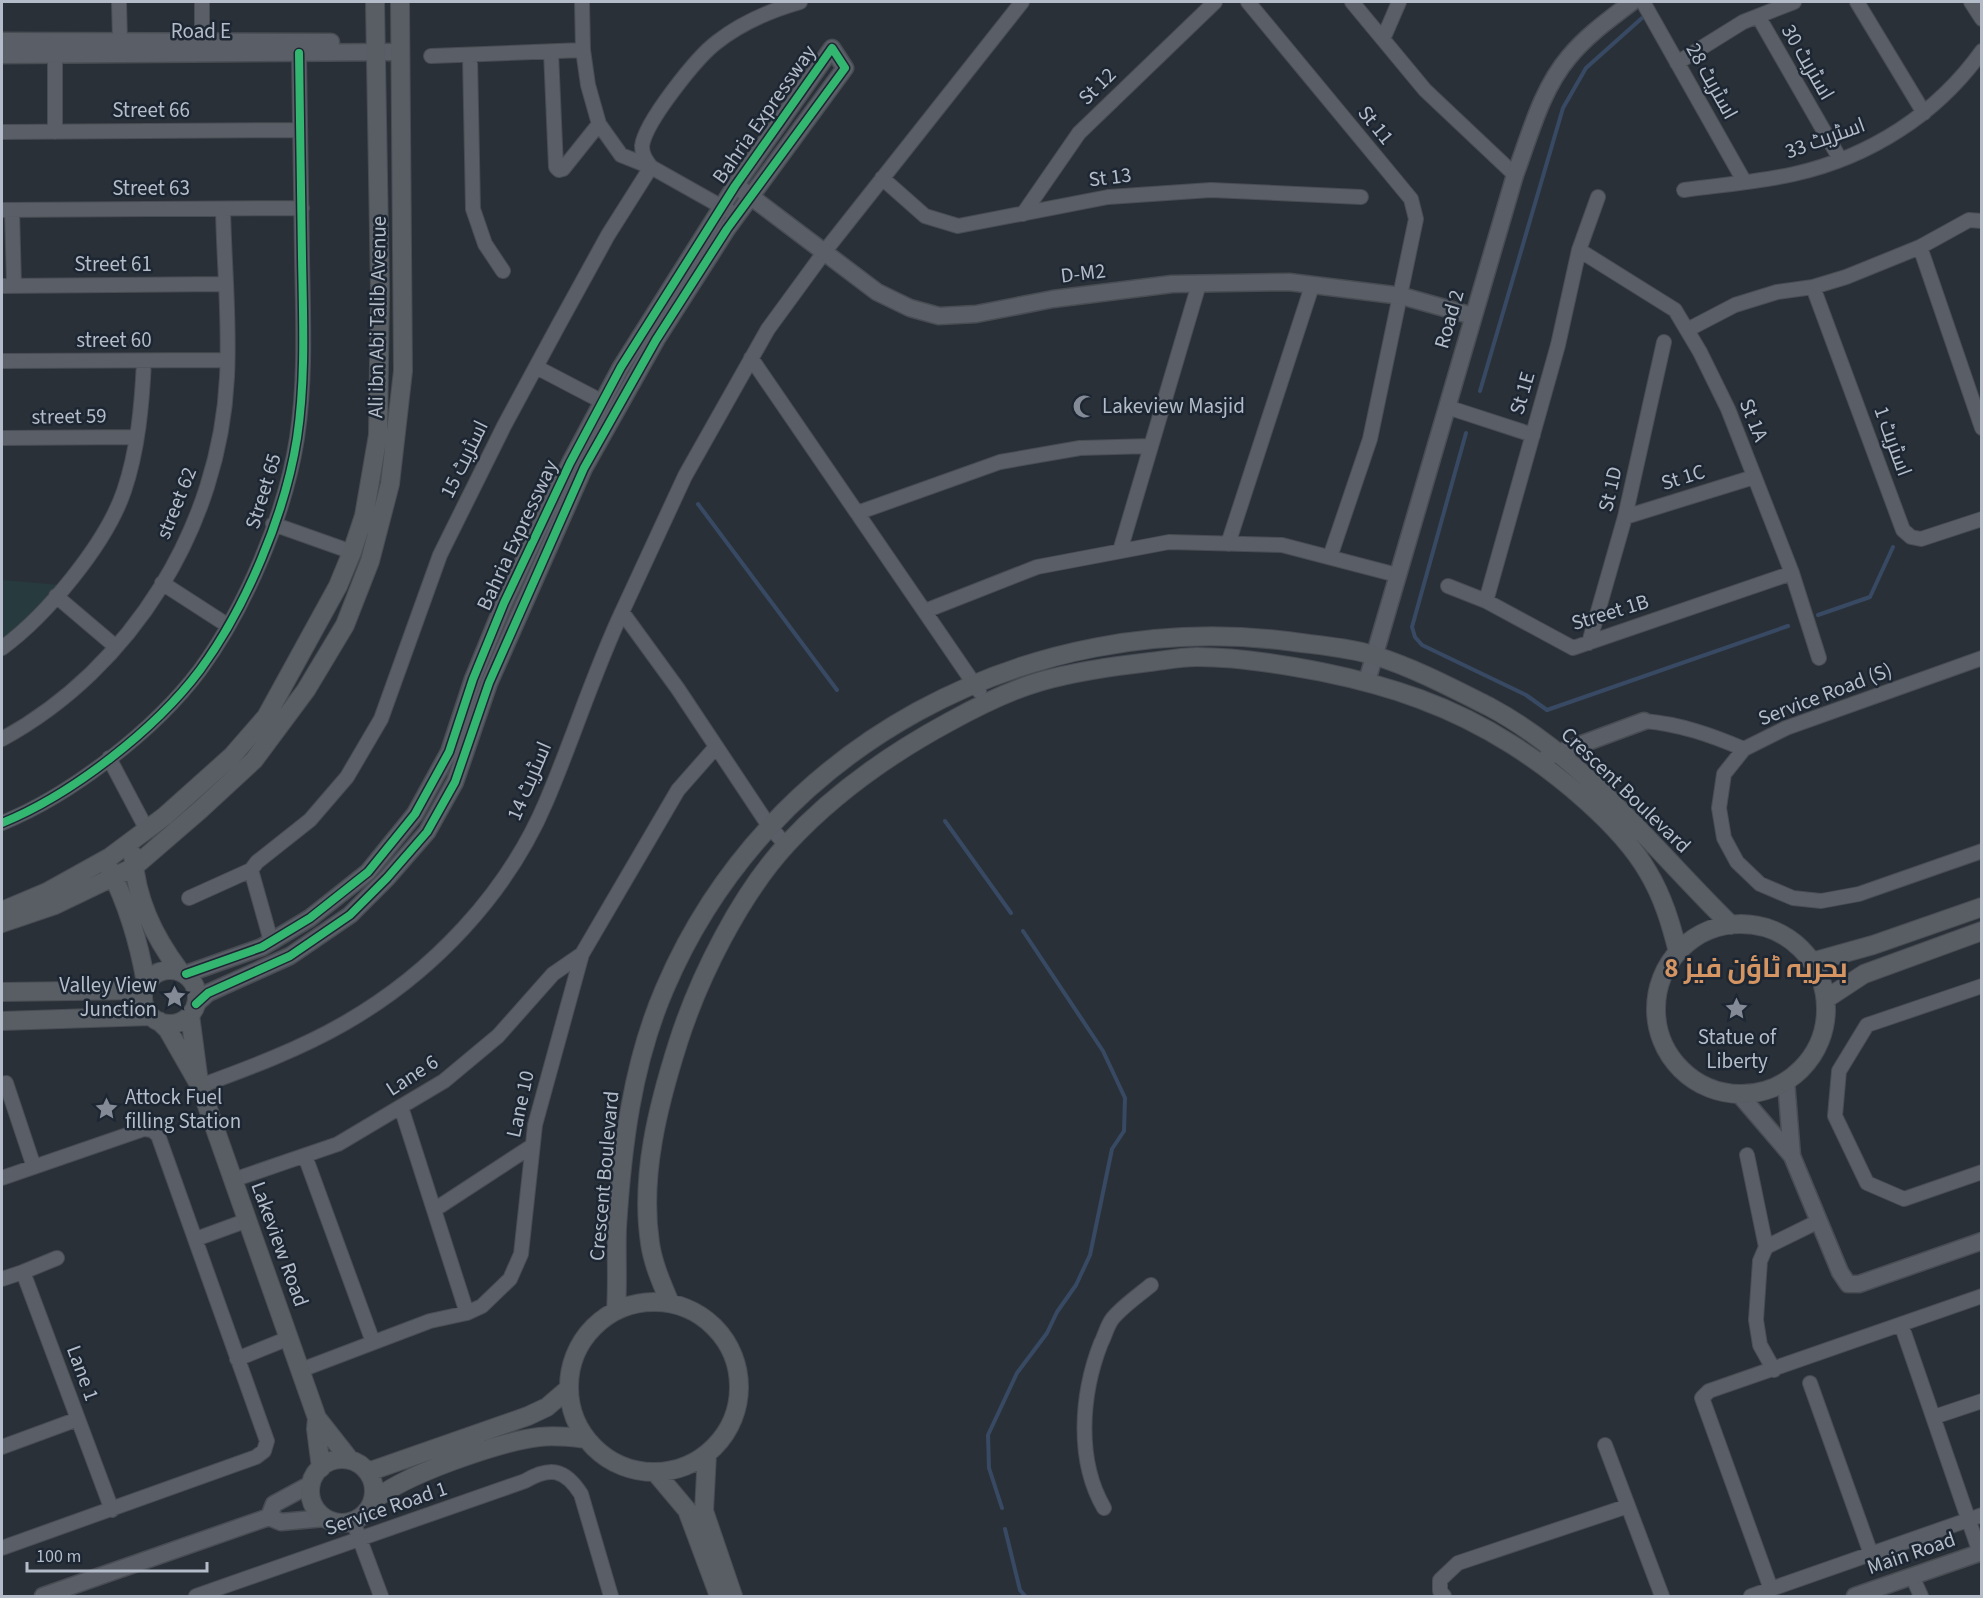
<svg xmlns="http://www.w3.org/2000/svg" width="1983" height="1598" font-family="'Source Sans 3',Cairo,sans-serif">
<style>
.green{fill:#273a3e}
.lines{fill:none;stroke-linecap:round;stroke-linejoin:round}
.stream{stroke:#384963;stroke-width:4}
.minor-casing{stroke:#484c53;stroke-width:16}
.tertiary-casing{stroke:#484c53;stroke-width:19}
.secondary-casing{stroke:#484c53;stroke-width:20}
.minor{stroke:#5a5e66;stroke-width:14}
.tertiary{stroke:#5a5e66;stroke-width:16}
.secondary{stroke:#595d64;stroke-width:18}
.cycleway-casing{stroke:#1d2633;stroke-width:11}
.cycleway{stroke:#33b770;stroke-width:8}
.labels{text-anchor:middle;stroke-width:5;stroke-linejoin:round;paint-order:stroke}
.street-label{font-size:21px;fill:#b4bcc9;stroke:#1d2633}
.poi-label{font-size:21px;fill:#b4bcc9;stroke:#1d2633;text-anchor:start}
.district-label{font-size:27px;font-weight:bold;fill:#d59563;stroke:#1d2633}
</style>
<rect width="100%" height="100%" fill="#2a3038"/>
<!-- green -->
<path class="green" d="M 2,580 L 59,585 L 2,648 Z"/>
<g class="lines">
<!-- stream -->
<path class="stream" d="M 1480,391 L 1563,108 L 1586,68 L 1642,18
M 1466,433 L 1412,627 L 1415,637 L 1422,645 L 1526,695 L 1547,710 L 1788,626
M 698,504 L 837,690
M 1818,615 L 1870,597 L 1893,547
M 945,821 L 1011,913
M 1002,1508 L 989,1468 L 988,1435 L 1017,1373 L 1047,1333 L 1057,1312 L 1076,1285 L 1090,1255 L 1112,1149 L 1124,1131 L 1125,1098 L 1103,1051 L 1023,931
M 1005,1529 L 1020,1590 L 1025,1596"/>
<defs>
<path id="minor" d="M 119,2 L 120,41
M 1248,2 L 1411,199 L 1416,219 L 1370,439 L 1330,557
M 1352,2 L 1425,90 L 1515,175
M 1643,2 L 1744,181
M 1857,2 L 1924,113
M 1971,2 L 1982,19
M 1758,16 L 1840,159
M 1383,39 L 1399,2
M 202,41 L 202,2
M 551,52 L 556,167 L 559,170 L 563,169 L 599,124
M 55,55 L 55,132
M 431,56 L 583,50
M 470,56 L 473,209 L 485,244 L 503,271
M 1677,63 L 1743,22 L 1794,2
M 2,132 L 300,130
M 882,178 L 925,216 L 958,226 L 1108,197 L 1211,190 L 1361,197
M 1684,190 C 1720,185 1758,182 1794,174 C 1870,157 1937,114 1982,51
M 2,210 L 302,208
M 12,210 L 14,285
M 731,212 L 651,167 C 646,160 642,155 642,146 C 645,122 697,57 717,42 C 740,24 772,10 800,2
M 1023,214 L 1079,133 L 1215,2
M 1920,247 L 1982,428
M 1579,250 L 1675,310 L 1700,352 L 1728,409 L 1792,573 L 1819,658
M 2,286 L 225,284
M 1813,287 L 1903,530 L 1911,537 L 1921,539 L 1982,519
M 1687,330 L 1735,305 L 1777,292 L 1813,287 L 1846,277 L 1920,247 L 1969,220 L 1982,221
M 751,358 L 979,691
M 2,361 L 226,360
M 536,367 L 603,402
M 1447,407 L 1533,435
M 2,438 L 137,437
M 857,513 L 1000,462 L 1080,448 L 1151,446
M 1625,517 L 1754,477
M 273,524 L 352,552
M 1228,544 L 1312,286
M 1120,551 L 1199,284
M 162,583 L 227,625
M 1448,586 L 1486,601 L 1573,648 L 1792,573
M 56,596 L 116,647
M 1486,601 L 1558,345 L 1579,250 L 1598,197
M 925,611 L 1037,567 L 1169,542 L 1282,545 L 1397,575
M 622,612 L 685,476 L 768,329 L 825,251 L 1022,2
M 1589,643 L 1625,517 L 1664,342
M 2,648 C 46,616 106,544 124,491 C 138,450 142,404 144,361
M 1982,658 L 1786,728 L 1744,749 L 1724,774 L 1719,808 L 1724,838 L 1737,862 L 1760,884 L 1793,898 L 1821,901 L 1859,894 L 1982,851
M 1644,721 C 1680,724 1711,735 1744,749
M 2,739 C 132,668 220,526 227,377 C 230,321 224,264 223,209
M 109,758 L 147,830
M 2,823 C 71,795 155,730 200,670 C 246,607 285,515 297,438 C 306,378 303,317 302,257 C 301,189 300,121 299,53
M 251,870 L 271,941
M 189,898 L 251,870 L 257,862 L 310,820 L 347,777 L 381,719 L 440,555 L 504,426 L 558,326 L 608,235 L 651,167 L 621,155 L 599,124 L 588,85 L 583,50 L 582,2
M 1982,986 L 1867,1025 L 1839,1071 L 1835,1116 L 1867,1183 L 1904,1199 L 1982,1172
M 6,1083 L 34,1167
M 200,1086 C 249,1068 300,1049 345,1023 C 432,973 507,894 546,802 C 573,739 593,674 622,612 L 678,689 L 769,826 L 786,845
M 401,1107 L 467,1313
M 1747,1155 L 1766,1247
M 305,1156 L 373,1342
M 2,1178 L 144,1129 L 152,1130 L 158,1135 L 267,1441 L 264,1451 L 256,1457 L 2,1548
M 233,1180 L 338,1144 L 444,1081 L 498,1036 L 553,974 L 582,954
M 434,1210 L 532,1146
M 196,1239 L 248,1220
M 23,1272 L 57,1258
M 2,1279 L 23,1272 L 112,1510
M 1901,1324 L 1980,1553
M 237,1359 L 289,1338
M 301,1370 L 430,1321 L 467,1313 L 482,1306 L 510,1279 L 521,1254 L 535,1125 L 582,954 L 678,790 L 715,748
M 1774,1370 L 1760,1345 L 1756,1320 L 1760,1261 L 1766,1247 L 1819,1221
M 1810,1383 L 1871,1554
M 1934,1417 L 1982,1401
M 1605,1445 L 1662,1596
M 2,1447 L 78,1419
M 1104,1508 C 1076,1460 1081,1394 1101,1343 C 1105,1336 1107,1325 1113,1318 C 1123,1306 1139,1295 1151,1285
M 353,1521 L 381,1596
M 1912,1576 L 1921,1596
M 1771,1589 L 1702,1398 L 1709,1391 L 1982,1296
M 196,1596 L 525,1481 C 550,1466 565,1469 581,1494 L 611,1596
M 1444,1596 L 1440,1591 L 1440,1580 L 1458,1563 L 1628,1506
M 1751,1596 L 1982,1515"/>
<path id="tertiary" d="M 2,41 L 331,42
M 2,55 L 400,52
M 742,190 L 877,292 L 910,308 L 939,316 L 976,314 L 1053,299 L 1172,284 L 1289,282 L 1402,296 L 1473,316
M 1367,681 L 1515,175 C 1530,135 1541,90 1569,57 C 1587,35 1610,19 1632,2
M 1547,757 L 1644,721
M 186,974 L 262,947 L 310,918 L 368,872 L 415,814 L 449,752 L 473,679 L 504,603 L 570,463 L 621,367 L 735,186 L 832,48 L 845,68 L 727,229 L 656,340 L 584,468 L 489,683 L 455,782 L 427,832 L 387,878 L 350,915 L 290,956 L 208,993 L 196,1004
M 1786,1081 L 1792,1156
M 1739,1094 L 1792,1156 L 1840,1272 L 1848,1284 L 1859,1284 L 1982,1241
M 269,1517 L 281,1522 L 325,1518
M 269,1517 L 274,1504 L 311,1484
M 43,1596 L 269,1517
M 1855,1596 L 1982,1552"/>
<path id="secondary" d="M 133,855 C 136,899 153,935 179,970
M 109,868 C 128,905 139,943 146,983
M 2,911 L 47,892 L 110,857 L 165,816 L 232,756 L 266,717 L 338,586 L 352,552 L 364,516 L 378,435 L 380,291 L 375,2
M 2,923 L 55,905 L 134,867 L 200,810 L 254,760 L 306,690 L 345,625 L 370,561 L 390,484 L 403,371 L 400,2
M1656 1009a85 85 0 1 1 170 0a85 85 0 1 1-170 0Z
M 1812,962 L 1873,945 L 1982,907
M143 997a27 27 0 1 1 54 0a27 27 0 1 1-54 0Z
M 2,992 L 144,990
M 1826,999 L 1864,974 L 1982,931
M 190,1015 L 198,1075
M 2,1021 L 151,1016
M 159,1021 L 168,1030 L 200,1086 L 317,1418 L 350,1460
M569 1387a85 85 0 1 1 170 0a85 85 0 1 1-170 0Z
M 670,1303 C 662,1284 653,1264 650,1243 C 640,1176 658,1106 678,1043 C 699,977 740,895 787,844 C 834,793 888,755 949,722 C 978,706 1010,690 1042,681 C 1078,671 1114,666 1150,662 C 1166,660 1182,657 1197,657 C 1239,657 1281,664 1322,672 C 1391,686 1451,706 1511,744 C 1557,773 1621,825 1648,872 C 1663,897 1671,924 1678,952
M 616,1310 C 618,1283 616,1256 617,1228 C 622,1147 632,1064 665,988 C 769,745 1028,609 1287,641 C 1315,645 1348,647 1376,656 C 1414,668 1452,688 1488,706 C 1586,758 1653,849 1731,925
M 317,1418 L 316,1429 L 321,1468
M 707,1454 L 704,1511 L 733,1596
M310 1491a32 32 0 1 1 64 0a32 32 0 1 1-64 0Z
M 368,1472 L 528,1416 L 547,1407 L 568,1389
M 655,1472 L 687,1510 L 719,1596
M 372,1502 C 402,1475 499,1442 539,1437 C 555,1435 570,1437 586,1439"/>
</defs>
<!-- minor casing -->
<use href="#minor" class="minor-casing"/>
<!-- tertiary casing -->
<use href="#tertiary" class="tertiary-casing"/>
<!-- secondary casing -->
<use href="#secondary" class="secondary-casing"/>
<!-- minor -->
<use href="#minor" class="minor"/>
<!-- tertiary -->
<use href="#tertiary" class="tertiary"/>
<!-- secondary -->
<use href="#secondary" class="secondary"/>
<defs>
<path id="cycleway" d="M 2,823 C 71,795 155,730 200,670 C 246,607 285,515 297,438 C 306,378 303,317 302,257 C 301,189 300,121 299,53
M 186,974 L 262,947 L 310,918 L 368,872 L 415,814 L 449,752 L 473,679 L 504,603 L 570,463 L 621,367 L 735,186 L 832,48 L 845,68 L 727,229 L 656,340 L 584,468 L 489,683 L 455,782 L 427,832 L 387,878 L 350,915 L 290,956 L 208,993 L 196,1004"/>
</defs>
<!-- cycleway casing -->
<use href="#cycleway" class="cycleway-casing"/>
<!-- cycleway -->
<use href="#cycleway" class="cycleway"/>
</g>
<!-- icons -->
<defs>
<symbol id="mosque-bare" viewBox="-9 -9 18 18"><path d="M3.5-4.9A6 6 0 1 0 3.5 4.9A5 5 0 1 1 3.5-4.9Z" fill="#848b96" stroke="#1d2633" stroke-width="2.5" paint-order="stroke"/></symbol>
<symbol id="sight-bare" viewBox="-9 -9 18 18"><path d="M0-6L1.8-2.2L6-1.7L2.9 1.2L3.7 5.4L0 3.3L-3.7 5.4L-2.9 1.2L-6-1.7L-1.8-2.2Z" fill="#848b96" stroke="#1d2633" stroke-width="2.5" paint-order="stroke"/></symbol>
</defs>
<g fill-rule="evenodd">
<use href="#mosque-bare" x="1068" y="390" width="33" height="33"/>
<use href="#sight-bare" x="158" y="980" width="33" height="33"/>
<use href="#sight-bare" x="1720" y="992" width="33" height="33"/>
<use href="#sight-bare" x="90" y="1092" width="33" height="33"/>
</g>
<g class="labels">
<!-- street labels -->
<g class="street-label">
<text x="201" y="38">Road E</text>
<text transform="translate(1808 62) rotate(60)" y="7">اسٹریٹ 30</text>
<text transform="translate(1712 81) rotate(61)" y="7">اسٹریٹ 28</text>
<text transform="translate(1097 86) rotate(-45)" y="7">St 12</text>
<text x="151" y="117">Street 66</text>
<text transform="translate(764 114) rotate(-55)" y="7">Bahria Expressway</text>
<text transform="translate(1376 125) rotate(51)" y="7">St 11</text>
<text transform="translate(1825 138) rotate(-20)" y="7">اسٹریٹ 33</text>
<text transform="translate(1110 177) rotate(-7)" y="7">St 13</text>
<text x="151" y="195">Street 63</text>
<text x="113" y="271">Street 61</text>
<text transform="translate(1083 273) rotate(-7)" y="7">D-M2</text>
<text transform="translate(377 317) rotate(-89)" y="7">Ali ibn Abi Talib Avenue</text>
<text transform="translate(1449 319) rotate(-74)" y="7">Road 2</text>
<text x="114" y="347">street 60</text>
<text transform="translate(1522 393) rotate(-74)" y="7">St 1E</text>
<text transform="translate(69 416) rotate(-1)" y="7">street 59</text>
<text transform="translate(1754 420) rotate(68)" y="7">St 1A</text>
<text transform="translate(1893 441) rotate(70)" y="7">اسٹریٹ 1</text>
<text transform="translate(464 459) rotate(-64)" y="7">اسٹریٹ 15</text>
<text transform="translate(1683 477) rotate(-17)" y="7">St 1C</text>
<text transform="translate(1610 489) rotate(-77)" y="7">St 1D</text>
<text transform="translate(263 491) rotate(-73)" y="7">Street 65</text>
<text transform="translate(176 503) rotate(-68)" y="7">street 62</text>
<text transform="translate(517 535) rotate(-65)" y="7">Bahria Expressway</text>
<text transform="translate(1610 612) rotate(-17)" y="7">Street 1B</text>
<text transform="translate(1825 694) rotate(-21)" y="7">Service Road (S)</text>
<text transform="translate(529 781) rotate(-67)" y="7">اسٹریٹ 14</text>
<text transform="translate(1626 790) rotate(44)" y="7">Crescent Boulevard</text>
<text transform="translate(412 1075) rotate(-33)" y="7">Lane 6</text>
<text transform="translate(520 1104) rotate(-78)" y="7">Lane 10</text>
<text transform="translate(604 1176) rotate(-85)" y="7">Crescent Boulevard</text>
<text transform="translate(280 1244) rotate(70)" y="7">Lakeview Road</text>
<text transform="translate(83 1373) rotate(70)" y="7">Lane 1</text>
<text transform="translate(386 1508) rotate(-19)" y="7">Service Road 1</text>
<text transform="translate(1911 1553) rotate(-19)" y="7">Main Road</text>
</g>
<!-- poi labels -->
<g class="poi-label">
<text x="1102" y="413">Lakeview Masjid</text>
<text x="157" y="992" text-anchor="end">Valley View<tspan x="157" dy="24">Junction</tspan></text>
<text x="1737" y="1044" text-anchor="middle">Statue of<tspan x="1737" dy="24">Liberty</tspan></text>
<text x="125" y="1104">Attock Fuel<tspan x="125" dy="24">filling Station</tspan></text>
</g>
<!-- district labels -->
<g class="district-label">
<text x="1756" y="977">بحریہ ٹاؤن فیز 8</text>
</g>
</g>
<!-- border -->
<rect width="1983" height="1598" fill="none" stroke="#b4bcc9" stroke-width="6"/>
<!-- scale -->
<path d="M27 1562v9h180v-9" fill="none" stroke="#b4bcc9" stroke-width="3"/>
<text x="36" y="1562" font-size="18" fill="#b4bcc9" stroke="#1d2633" stroke-width="4.5" paint-order="stroke">100 m</text>
</svg>
